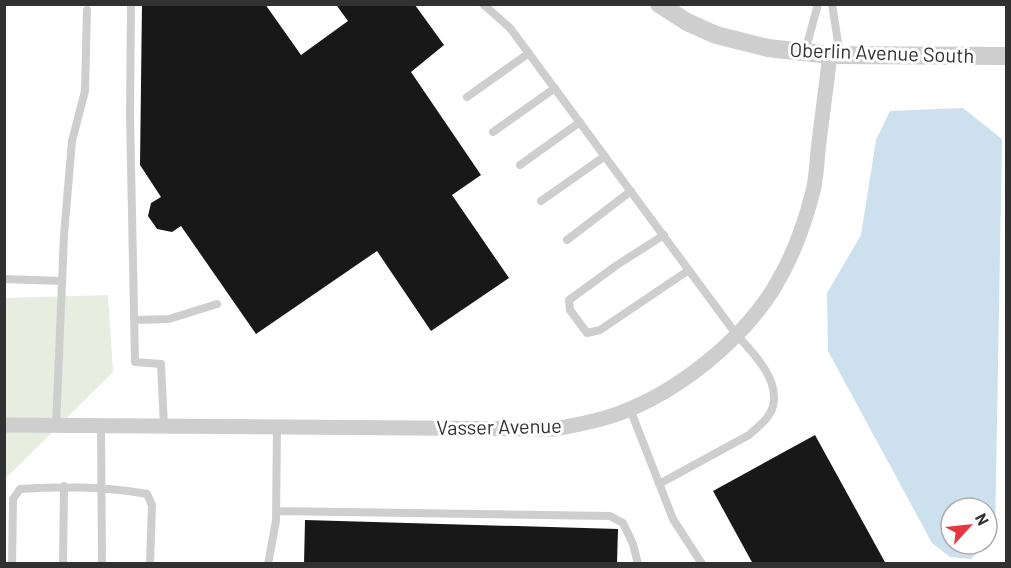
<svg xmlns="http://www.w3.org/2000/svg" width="1011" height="568" font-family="Barlow,sans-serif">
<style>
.green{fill:#e7eee0}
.water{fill:#cde0ed}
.building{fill:#181818}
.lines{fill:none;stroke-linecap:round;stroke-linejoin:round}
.service{stroke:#cecece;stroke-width:8}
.minor{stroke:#cecece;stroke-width:15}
.tertiary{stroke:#cecece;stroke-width:18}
.labels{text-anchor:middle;stroke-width:6;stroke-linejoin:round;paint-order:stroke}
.street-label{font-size:20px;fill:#313131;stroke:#fff}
</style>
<rect width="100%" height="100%" fill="#fff"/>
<!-- green -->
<path class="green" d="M 108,295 L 113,372 L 5,479 L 5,298 Z"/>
<!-- water -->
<path class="water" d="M 963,108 L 1002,139 L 995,536 L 987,544 L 987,508 L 951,508 L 951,544 L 987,544 L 971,559 L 950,557 L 932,543 L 828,351 L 827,293 L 861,235 L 876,140 L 890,111 Z"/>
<!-- building -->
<path class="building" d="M 142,4 L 265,4 L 301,55 L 348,21 L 337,6 L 339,5 L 415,5 L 444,45 L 411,72 L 481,175 L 452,195 L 509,278 L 431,331 L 377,251 L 256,334 L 181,226 L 172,232 L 157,229 L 148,216 L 151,203 L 161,197 L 140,165 Z
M 815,435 L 886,564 L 753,564 L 713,491 Z
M 305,520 L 618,529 L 617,564 L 304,564 Z"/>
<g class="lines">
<!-- service -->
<path class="service" d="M 131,4 L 130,115 L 135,362 L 161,364 L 164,426
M 483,4 L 510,28 L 736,334 C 752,352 780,379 773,406 C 770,418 758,427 749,435 L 659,484
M 832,4 L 840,55
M 805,52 L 818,4
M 467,97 L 529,53
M 493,132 L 555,88
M 520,165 L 580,122
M 541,201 L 605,156
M 664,235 L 617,265 L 569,300 L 570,310 L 587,333 L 600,330 L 689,270
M 567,240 L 631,191
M 4,279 L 62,281
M 134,320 L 169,319 L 217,304
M 630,409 L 673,519 L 702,564
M 56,426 L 64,235 L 72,141 L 85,91 L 87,10
M 101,426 L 102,564
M 276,511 L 610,516 L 623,523 L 633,544 L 638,564
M 12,564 L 13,499 L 20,489 C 63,486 104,486 147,494 L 152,505 L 150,564
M 63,564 L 64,486
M 268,564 L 276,521 L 277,427"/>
<!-- minor -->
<path class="minor" d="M 4,425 L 554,429 C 577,425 599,421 620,413 C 679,391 741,341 774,288 C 791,260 804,226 812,195 C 816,181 817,165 818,150 C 822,118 826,86 830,55"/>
<!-- tertiary -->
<path class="tertiary" d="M 659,4 L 687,22 L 716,35 L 768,48 L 830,55 L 1006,56"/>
</g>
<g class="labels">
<!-- street labels -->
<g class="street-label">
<text transform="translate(882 53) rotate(2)" y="7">Oberlin Avenue South</text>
<text transform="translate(499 427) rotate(-1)" y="7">Vasser Avenue</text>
</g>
</g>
<!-- border -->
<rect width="1011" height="568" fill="none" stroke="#313131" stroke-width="12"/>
<!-- north arrow -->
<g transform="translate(969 526) rotate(63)"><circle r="28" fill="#ffffff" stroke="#adadad" stroke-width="1.5"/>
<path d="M0-4.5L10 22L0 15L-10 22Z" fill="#e43742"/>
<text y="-9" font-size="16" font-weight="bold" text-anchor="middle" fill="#313131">N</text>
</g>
</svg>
